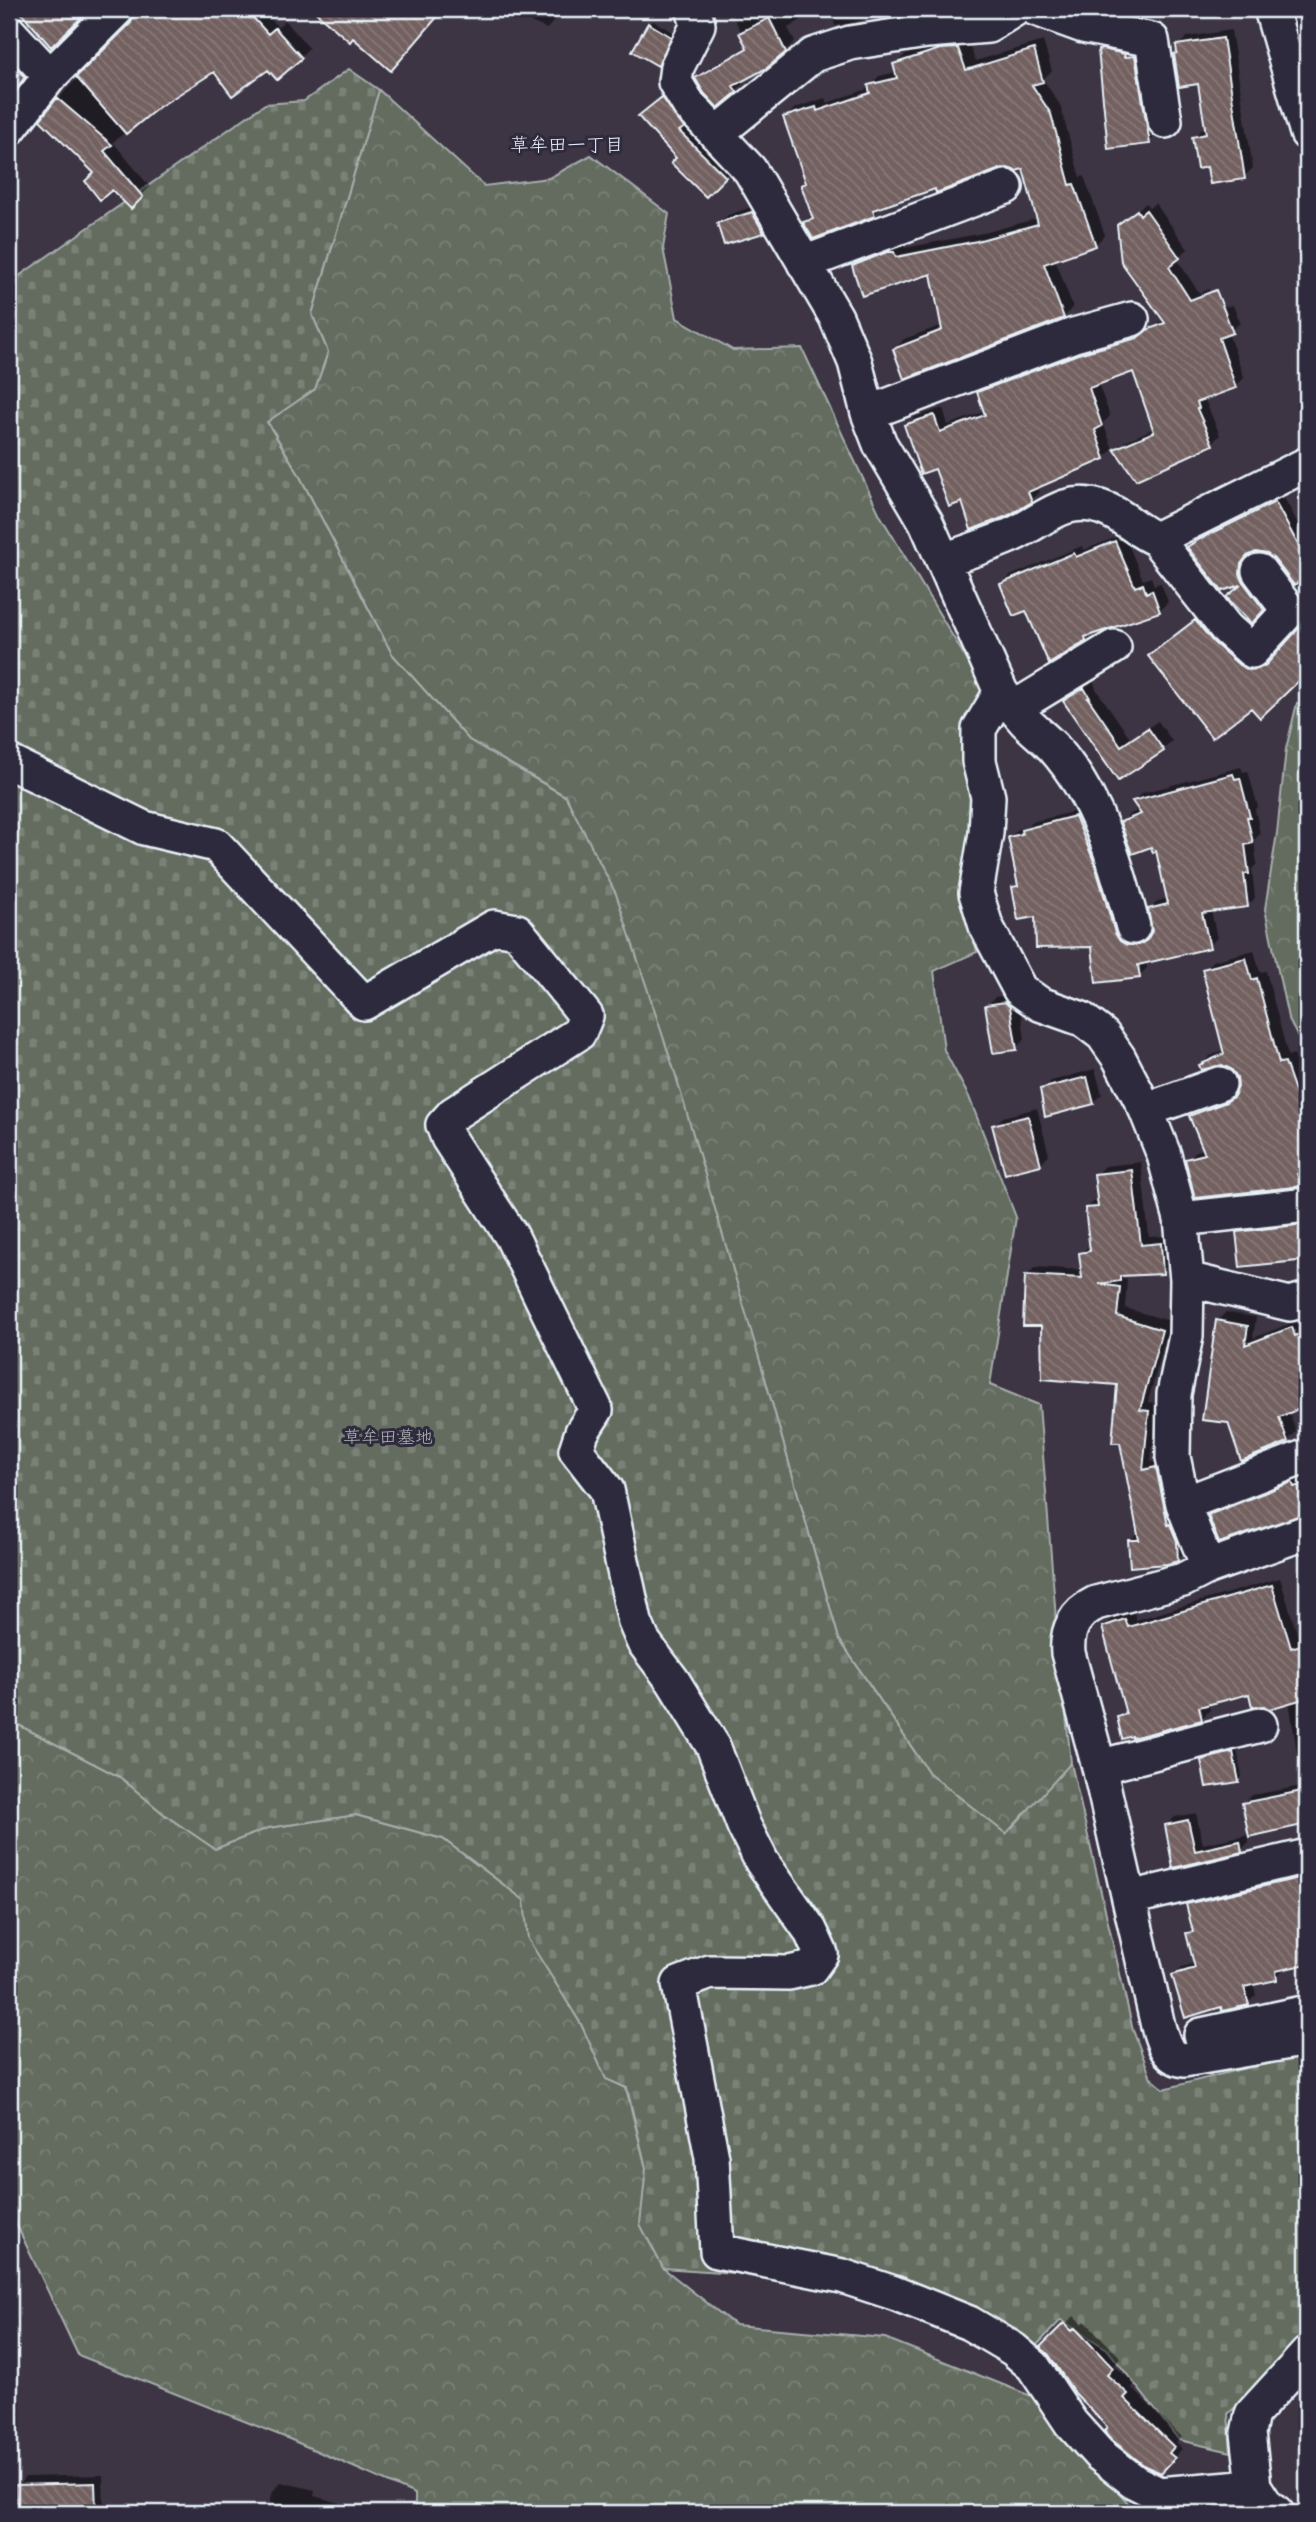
<svg xmlns="http://www.w3.org/2000/svg" width="1316" height="2522" font-family="'Playpen Sans','Klee One',sans-serif">
<style>
.forest{fill:url(#forest-crowns);stroke:#a6aeac;stroke-width:2}
.cemetery{fill:url(#cemetery-stones);stroke:#a6aeac;stroke-width:2}
.shadow{fill:#0007;fill-rule:evenodd}
.building{fill:url(#building-back-hatch);stroke:#e8f1f8;stroke-width:2}
.lines{fill:none;stroke-linecap:round;stroke-linejoin:round}
.minor-casing{stroke:#e8f1f8;stroke-width:38}
.minor{stroke:#2f2a3d;stroke-width:33}
.labels{text-anchor:middle;stroke-width:6;stroke-linejoin:round;paint-order:stroke}
.park-label{font-size:18px;fill:#adb5b3;stroke:#2f2a3d}
.neighbourhood-label{font-size:19px;fill:#e8f1f8;stroke:#2f2a3d}
</style>
<defs>
<pattern id="forest-crowns" width="20" height="18" patternUnits="userSpaceOnUse" patternTransform="scale(1.75)"><rect width="20" height="18" fill="#646c5f"/><path d="M2 6a3 3 0 1 1 6 0M12 15a3 3 0 1 1 6 0" fill="none" stroke="#7a8177"/></pattern>
<pattern id="cemetery-stones" width="16" height="16" patternUnits="userSpaceOnUse" patternTransform="scale(1.75)"><rect width="16" height="16" fill="#646c5f"/><path d="M2 7V4a2 2 0 0 1 4 0v3zM10 15v-3a2 2 0 0 1 4 0v3z" fill="#7a8177"/></pattern>
<pattern id="building-back-hatch" width="6" height="6" patternUnits="userSpaceOnUse" patternTransform="scale(1.75)"><rect width="6" height="6" fill="#736160"/><path d="M-1 5l2 2M0 0l6 6M5-1l2 2" fill="none" stroke="#877878"/></pattern>
</defs>
<rect width="100%" height="100%" fill="#3d3544"/>
<filter id="ink" filterUnits="userSpaceOnUse"><feTurbulence type="fractalNoise" baseFrequency=".0143" numOctaves="2"/><feDisplacementMap in="SourceGraphic" scale="14" xChannelSelector="R" yChannelSelector="G"/><feConvolveMatrix kernelMatrix="1 2 1 2 8 2 1 2 1" color-interpolation-filters="sRGB"/></filter>
<g filter="url(#ink)">
<!-- forest -->
<path class="forest" d="M 379,90 L 484,186 L 549,178 L 591,155 L 669,214 L 663,248 L 677,318 L 733,350 L 802,348 L 880,515 L 985,690 L 978,817 L 963,883 L 977,952 L 934,971 L 944,1050 L 969,1097 L 1016,1217 L 990,1385 L 1039,1405 L 1057,1631 L 1071,1763 L 1007,1835 L 929,1773 L 839,1639 L 762,1368 L 567,797 L 469,740 L 392,654 L 298,473 L 267,421 L 315,389 L 328,352 L 312,314 Z
M 1297,703 L 1307,705 L 1307,1055 L 1288,1018 L 1265,909 L 1277,833 L 1286,749 Z
M 9,1720 L 120,1777 L 165,1815 L 215,1849 L 268,1828 L 356,1815 L 443,1839 L 524,1900 L 529,1939 L 581,2024 L 606,2078 L 626,2088 L 646,2168 L 663,2268 L 735,2325 L 885,2338 L 1034,2397 L 1137,2513 L 415,2513 L 415,2494 L 287,2438 L 78,2355 L 12,2215 L 9,2213 Z"/>
<!-- cemetery -->
<path class="cemetery" d="M 349,69 L 379,90 L 312,314 L 328,352 L 315,389 L 267,422 L 298,473 L 392,654 L 469,740 L 566,797 L 616,894 L 675,1073 L 762,1368 L 839,1639 L 929,1773 L 1006,1834 L 1071,1763 L 1133,2030 L 1151,2078 L 1164,2089 L 1307,2052 L 1307,2333 L 1256,2388 L 1228,2414 L 1231,2452 L 1179,2440 L 1107,2349 L 1061,2320 L 1034,2348 L 907,2285 L 663,2268 L 640,2224 L 646,2168 L 627,2088 L 606,2079 L 581,2024 L 528,1939 L 524,1900 L 443,1839 L 356,1815 L 268,1828 L 215,1849 L 165,1815 L 120,1777 L 9,1720 L 9,283 L 265,104 L 304,101 Z"/>
<!-- shadow -->
<path class="shadow" d="M 137,9 L 262,9 L 278,27 L 285,20 L 309,48 L 300,57 L 268,68 L 214,69 L 158,106 L 113,142 L 150,187 L 131,206 L 43,120 L 66,90 L 132,24 L 137,15 Z
M 324,9 L 445,9 L 400,59 L 353,36 L 320,13 Z
M 530,9 L 564,9 L 547,29 L 526,20 Z
M 634,9 L 645,9 L 640,14 Z
M 729,9 L 820,9 L 788,28 L 795,41 L 785,51 L 743,78 L 745,82 L 735,91 L 697,78 L 707,69 L 730,56 L 738,61 L 736,56 L 748,45 Z
M 832,9 L 874,9 L 874,10 L 864,20 L 835,26 Z
M 1298,9 L 1307,9 L 1307,33 L 1304,34 Z
M 653,21 L 673,32 L 657,64 L 649,25 Z
M 9,30 L 39,60 L 9,102 Z
M 1231,30 L 1253,168 L 1244,177 L 1209,165 L 1194,137 L 1203,128 L 1207,128 L 1200,82 L 1176,54 L 1179,51 L 1178,46 L 1187,37 Z
M 968,39 L 975,61 L 1043,41 L 1052,71 L 1043,79 L 1060,105 L 1080,177 L 1084,176 L 1105,235 L 1095,245 L 1055,259 L 1073,307 L 1064,317 L 905,376 L 895,349 L 904,339 L 943,325 L 933,271 L 854,266 L 863,256 L 904,243 L 905,248 L 988,232 L 1038,218 L 1024,167 L 1009,166 L 936,187 L 883,205 L 874,214 L 805,223 L 814,214 L 803,185 L 807,182 L 785,118 L 795,108 L 825,98 L 827,103 L 870,88 L 870,86 L 879,76 L 897,72 L 895,64 L 905,55 L 951,40 Z
M 1109,42 L 1144,48 L 1158,134 L 1149,142 L 1100,50 Z
M 671,90 L 734,167 L 706,195 L 678,158 L 650,108 Z
M 1146,203 L 1149,208 L 1155,203 L 1188,249 L 1177,259 L 1199,293 L 1209,289 L 1214,309 L 1233,305 L 1240,323 L 1228,333 L 1244,378 L 1235,387 L 1205,400 L 1220,435 L 1212,443 L 1117,449 L 1125,441 L 1155,428 L 1134,370 L 1098,383 L 1110,416 L 1103,423 L 1113,449 L 1104,458 L 1037,486 L 1040,492 L 1031,500 L 963,499 L 906,426 L 915,417 L 943,408 L 948,425 L 986,411 L 979,393 L 988,384 L 1088,346 L 1147,330 L 1165,319 L 1118,226 Z
M 761,204 L 772,223 L 763,231 L 725,243 L 719,223 L 728,215 Z
M 1283,496 L 1304,534 L 1307,533 L 1307,599 L 1275,558 L 1267,551 L 1256,550 L 1249,553 L 1247,564 L 1268,598 L 1261,605 L 1236,606 L 1228,597 L 1244,582 L 1222,589 L 1189,548 L 1210,532 Z
M 1124,534 L 1143,580 L 1151,577 L 1154,585 L 1161,583 L 1168,602 L 1159,611 L 1092,633 L 1085,640 L 1026,609 L 1002,584 L 1010,576 L 1082,546 L 1084,550 Z
M 1205,613 L 1257,661 L 1268,661 L 1275,657 L 1307,623 L 1307,670 L 1260,715 L 1251,706 L 1159,648 Z
M 1093,680 L 1096,689 L 1131,739 L 1158,721 L 1172,741 L 1163,749 L 1119,779 L 1065,701 L 1074,692 Z
M 1241,767 L 1243,772 L 1248,771 L 1258,807 L 1255,809 L 1260,834 L 1254,840 L 1257,864 L 1252,869 L 1255,898 L 1247,906 L 1211,910 L 1217,938 L 1209,946 L 1146,961 L 1147,968 L 1139,976 L 1093,945 L 1037,915 L 1014,887 L 1019,883 L 1010,837 L 1018,829 L 1026,827 L 1032,822 L 1084,809 L 1136,938 L 1147,938 L 1153,933 L 1150,909 L 1158,901 L 1169,898 L 1158,849 L 1122,822 L 1130,814 L 1140,810 L 1134,801 L 1142,793 Z
M 1254,950 L 1260,972 L 1266,971 L 1288,1056 L 1294,1054 L 1307,1093 L 1307,1184 L 1197,1196 L 1187,1160 L 1196,1151 L 1204,1149 L 1191,1116 L 1200,1107 L 1237,1093 L 1240,1087 L 1239,1076 L 1232,1068 L 1222,1063 L 1201,1065 L 1210,1056 L 1225,1050 L 1204,970 L 1213,961 Z
M 1015,994 L 1019,998 L 1025,1039 L 1016,1048 L 987,1006 L 995,997 Z
M 1095,1069 L 1102,1094 L 1093,1103 L 1042,1090 L 1051,1081 Z
M 1037,1108 L 1049,1155 L 1040,1164 L 994,1126 L 1003,1117 Z
M 1141,1162 L 1149,1237 L 1169,1236 L 1170,1263 L 1162,1272 L 1124,1274 L 1121,1278 L 1127,1279 L 1125,1308 L 1170,1321 L 1148,1402 L 1157,1403 L 1151,1462 L 1164,1460 L 1186,1550 L 1177,1559 L 1130,1541 L 1139,1532 L 1119,1384 L 1043,1325 L 1027,1276 L 1035,1267 L 1083,1270 L 1081,1253 L 1091,1244 L 1086,1209 L 1095,1200 L 1099,1200 L 1096,1175 L 1105,1166 Z
M 1307,1217 L 1307,1271 L 1303,1272 L 1302,1266 L 1297,1267 L 1296,1259 L 1238,1233 L 1247,1224 Z
M 1226,1312 L 1256,1317 L 1253,1338 L 1300,1320 L 1304,1328 L 1307,1327 L 1307,1405 L 1289,1411 L 1296,1432 L 1287,1441 L 1217,1321 Z
M 1307,1473 L 1307,1513 L 1210,1515 L 1219,1506 Z
M 1280,1578 L 1299,1640 L 1307,1638 L 1307,1836 L 1304,1823 L 1248,1835 L 1249,1842 L 1241,1850 L 1175,1866 L 1166,1825 L 1175,1817 L 1196,1813 L 1203,1844 L 1250,1834 L 1244,1804 L 1252,1795 L 1302,1786 L 1289,1701 L 1250,1692 L 1208,1702 L 1210,1710 L 1201,1719 L 1119,1717 L 1127,1709 L 1104,1627 L 1112,1619 L 1134,1612 L 1136,1620 ZM 1199,1698 L 1203,1715 L 1199,1715 Z
M 1237,1749 L 1242,1777 L 1238,1781 L 1203,1761 L 1207,1757 Z
M 1307,1870 L 1307,1963 L 1285,1968 L 1277,1978 L 1253,1983 L 1256,1995 L 1248,2003 L 1222,2005 L 1174,1976 L 1182,1967 L 1195,1963 L 1188,1934 L 1194,1928 L 1188,1905 L 1197,1897 Z
M 1074,2316 L 1082,2324 L 1085,2321 L 1121,2358 L 1114,2365 L 1135,2384 L 1132,2388 L 1182,2437 L 1176,2443 L 1182,2449 L 1161,2471 L 1110,2427 L 1043,2347 Z
M 103,2475 L 104,2513 L 9,2513 L 9,2487 L 17,2487 L 25,2477 Z
M 281,2482 L 315,2490 L 314,2496 L 340,2503 L 339,2508 L 357,2513 L 267,2513 L 273,2491 Z"/>
<!-- building -->
<path class="building" d="M 18,9 L 90,9 L 51,47 Z
M 136,9 L 245,9 L 268,34 L 275,28 L 302,58 L 277,80 L 268,70 L 232,96 L 214,72 L 159,107 L 126,134 L 76,77 L 131,23 Z
M 312,9 L 444,9 L 391,71 L 353,38 L 350,42 Z
M 769,18 L 786,52 L 767,68 L 733,86 L 737,92 L 718,108 L 704,93 L 695,78 L 747,48 L 739,33 Z
M 648,23 L 671,37 L 658,66 L 632,51 Z
M 1223,38 L 1245,179 L 1210,184 L 1207,167 L 1197,169 L 1192,137 L 1206,134 L 1198,84 L 1179,87 L 1174,54 L 1177,53 L 1176,45 Z
M 958,48 L 966,70 L 1034,49 L 1043,82 L 1032,85 L 1051,114 L 1070,185 L 1074,184 L 1096,246 L 1044,264 L 1064,318 L 904,379 L 893,349 L 942,330 L 931,274 L 862,296 L 852,266 L 887,252 L 894,252 L 896,257 L 977,241 L 1038,224 L 1023,169 L 1016,171 L 1008,168 L 1000,169 L 936,193 L 935,189 L 873,210 L 875,216 L 813,239 L 803,222 L 813,219 L 801,185 L 806,183 L 783,117 L 816,107 L 817,111 L 870,93 L 868,85 L 897,78 L 893,64 L 940,49 Z
M 1102,49 L 1125,54 L 1124,57 L 1135,56 L 1150,144 L 1108,149 L 1098,50 Z
M 9,60 L 25,77 L 13,93 L 9,89 Z
M 662,97 L 684,128 L 679,131 L 726,177 L 706,197 L 671,163 L 676,158 L 638,116 Z
M 57,98 L 112,145 L 104,151 L 143,197 L 131,209 L 112,190 L 100,200 L 85,181 L 94,173 L 40,120 Z
M 1137,210 L 1140,215 L 1146,210 L 1180,258 L 1169,267 L 1190,300 L 1216,290 L 1233,333 L 1219,338 L 1236,388 L 1197,402 L 1199,408 L 1197,409 L 1213,445 L 1136,480 L 1114,449 L 1154,432 L 1133,372 L 1089,388 L 1102,426 L 1095,430 L 1105,459 L 1028,492 L 1032,502 L 1007,516 L 971,530 L 962,502 L 949,507 L 935,469 L 921,474 L 904,425 L 934,415 L 940,432 L 985,415 L 977,392 L 1078,354 L 1137,338 L 1147,330 L 1165,323 L 1121,262 L 1117,225 Z
M 752,212 L 764,233 L 724,245 L 717,223 Z
M 1275,502 L 1307,561 L 1307,578 L 1294,585 L 1274,559 L 1267,554 L 1256,552 L 1247,556 L 1241,564 L 1240,574 L 1244,583 L 1264,610 L 1251,624 L 1226,597 L 1241,585 L 1222,591 L 1187,547 L 1200,539 Z
M 1115,541 L 1135,587 L 1143,584 L 1146,593 L 1152,590 L 1160,612 L 1085,637 L 1086,641 L 1049,664 L 1026,611 L 1013,616 L 1000,584 L 1074,553 L 1076,557 Z
M 1195,620 L 1213,642 L 1239,665 L 1249,670 L 1258,669 L 1266,665 L 1299,628 L 1307,634 L 1307,673 L 1260,718 L 1251,708 L 1212,738 L 1148,656 Z
M 1084,688 L 1090,698 L 1088,698 L 1121,746 L 1148,728 L 1164,751 L 1118,781 L 1063,701 Z
M 1233,774 L 1235,779 L 1240,778 L 1250,817 L 1247,817 L 1253,843 L 1245,845 L 1249,874 L 1244,874 L 1248,907 L 1202,913 L 1210,948 L 1138,965 L 1140,978 L 1096,983 L 1092,947 L 1036,948 L 1035,917 L 1018,920 L 1012,887 L 1018,886 L 1008,837 L 1022,834 L 1021,830 L 1075,816 L 1094,861 L 1115,933 L 1120,941 L 1127,945 L 1139,945 L 1147,940 L 1152,931 L 1148,909 L 1168,904 L 1156,851 L 1153,853 L 1151,847 L 1132,854 L 1120,822 L 1141,814 L 1132,801 Z
M 1246,958 L 1252,980 L 1257,978 L 1279,1063 L 1285,1062 L 1299,1102 L 1307,1100 L 1307,1172 L 1297,1174 L 1302,1186 L 1195,1198 L 1185,1159 L 1205,1154 L 1189,1116 L 1226,1102 L 1234,1096 L 1238,1087 L 1237,1077 L 1231,1069 L 1222,1065 L 1201,1070 L 1199,1065 L 1224,1054 L 1202,969 Z
M 1005,1002 L 1010,1007 L 1017,1050 L 993,1053 L 985,1005 Z
M 1087,1077 L 1094,1104 L 1045,1117 L 1040,1089 Z
M 1028,1116 L 1041,1165 L 1005,1174 L 992,1125 Z
M 1132,1170 L 1141,1245 L 1161,1243 L 1163,1274 L 1120,1276 L 1120,1281 L 1099,1284 L 1120,1287 L 1117,1316 L 1162,1330 L 1140,1410 L 1149,1411 L 1143,1470 L 1156,1467 L 1168,1525 L 1170,1524 L 1177,1541 L 1178,1561 L 1167,1564 L 1130,1567 L 1128,1540 L 1139,1540 L 1120,1443 L 1112,1443 L 1117,1385 L 1042,1379 L 1041,1326 L 1023,1326 L 1025,1275 L 1082,1278 L 1079,1253 L 1090,1251 L 1085,1208 L 1098,1207 L 1094,1174 Z
M 1307,1224 L 1307,1260 L 1240,1267 L 1236,1232 Z
M 1216,1320 L 1248,1326 L 1245,1345 L 1292,1327 L 1295,1336 L 1307,1331 L 1307,1406 L 1279,1417 L 1288,1442 L 1241,1461 L 1228,1423 L 1202,1420 Z
M 1292,1482 L 1294,1487 L 1307,1483 L 1307,1513 L 1219,1543 L 1208,1515 Z
M 1272,1585 L 1291,1648 L 1307,1643 L 1307,1698 L 1269,1709 L 1264,1706 L 1252,1707 L 1249,1694 L 1199,1707 L 1202,1720 L 1132,1738 L 1132,1736 L 1122,1739 L 1117,1717 L 1126,1714 L 1102,1627 L 1125,1619 L 1128,1627 Z
M 1233,1752 L 1239,1782 L 1206,1787 L 1201,1760 Z
M 1307,1790 L 1307,1824 L 1249,1837 L 1242,1803 Z
M 1188,1820 L 1195,1851 L 1240,1841 L 1242,1852 L 1173,1868 L 1165,1825 Z
M 1299,1878 L 1307,1909 L 1307,1964 L 1276,1971 L 1277,1980 L 1244,1987 L 1249,2005 L 1222,2011 L 1221,2007 L 1185,2018 L 1172,1975 L 1195,1968 L 1186,1933 L 1193,1932 L 1186,1904 Z
M 1064,2323 L 1072,2331 L 1075,2328 L 1113,2368 L 1107,2375 L 1128,2394 L 1124,2398 L 1174,2447 L 1169,2453 L 1175,2458 L 1161,2473 L 1145,2466 L 1112,2440 L 1104,2431 L 1107,2427 L 1074,2392 L 1049,2355 L 1040,2347 Z
M 95,2483 L 96,2513 L 23,2513 L 23,2509 L 16,2509 L 15,2485 Z"/>
<g class="lines">
<defs>
<path id="minor" d="M 693,9 L 698,25 L 677,67 L 675,82 L 689,105 L 750,170 L 836,317 L 855,362 L 868,413 L 880,444 L 926,522 L 1001,692 L 979,729 L 979,761 L 988,797 L 986,833 L 976,893 L 986,926 L 1020,990 L 1040,1004 L 1082,1019 L 1103,1035 L 1119,1058 L 1146,1110 L 1164,1155 L 1181,1219 L 1187,1279 L 1186,1336 L 1174,1394 L 1173,1457 L 1183,1504 L 1208,1567
M 1036,9 L 1083,26 L 1152,40 L 1165,121
M 1271,9 L 1307,133
M 927,31 L 988,26 L 1015,9
M 9,32 L 50,76
M 9,129 L 50,76 L 117,9
M 716,134 L 813,55 L 850,43 L 927,31 L 927,9
M 804,263 L 1006,187
M 868,413 L 1074,335 L 1132,319
M 1156,539 L 1226,628 L 1252,651 L 1289,611 L 1259,571
M 945,560 C 968,551 993,544 1016,533 C 1045,519 1065,496 1100,507 C 1125,515 1134,530 1156,539 L 1307,464
M 1001,692 C 1009,702 1017,712 1025,721 C 1034,730 1044,738 1053,747 C 1098,797 1116,863 1133,927
M 1014,708 L 1114,647
M 9,762 L 144,828 L 216,845 L 364,1003 L 494,927 L 517,931 L 586,1016 L 579,1033 L 453,1114 L 443,1125 L 448,1138 L 512,1237 L 596,1410 L 582,1432 L 576,1450 L 607,1490 L 635,1622 L 643,1641 L 673,1681 L 713,1746 L 744,1826 L 762,1862 L 810,1930 L 821,1954 L 811,1968 L 789,1973 L 710,1972 L 679,1984 L 712,2158 L 717,2251 L 842,2276 L 894,2293 L 969,2323 L 1013,2349 L 1033,2366 L 1071,2423 L 1099,2454 L 1135,2482 L 1159,2494 L 1254,2486
M 1146,1110 L 1219,1084
M 1181,1219 L 1307,1205
M 1187,1279 L 1290,1304 L 1307,1299
M 1183,1504 L 1307,1456
M 1307,1532 L 1208,1567 L 1183,1580 L 1096,1603 C 1075,1613 1066,1630 1068,1653 L 1099,1767 L 1158,2026 C 1163,2042 1166,2057 1184,2060 L 1307,2039
M 1099,1767 L 1260,1725
M 1130,1898 L 1307,1856
M 1201,2035 L 1307,2012
M 1277,2513 L 1265,2503 L 1254,2486 L 1248,2433 L 1252,2414 L 1307,2354"/>
</defs>
<!-- minor casing -->
<use href="#minor" class="minor-casing"/>
<!-- minor -->
<use href="#minor" class="minor"/>
</g>
</g>
<g class="labels">
<!-- park labels -->
<g class="park-label">
<text x="388" y="1443">草牟田墓地</text>
</g>
<!-- neighbourhood labels -->
<g class="neighbourhood-label">
<text x="567" y="151">草牟田一丁目</text>
</g>
</g>
<!-- margin -->
<rect width="1316" height="2522" fill="none" stroke="#2f2a3d" stroke-width="35"/>
<rect x="18" y="18" width="1281" height="2487" fill="none" stroke="#e8f1f8" stroke-width="2.5" filter="url(#ink)"/>
</svg>
